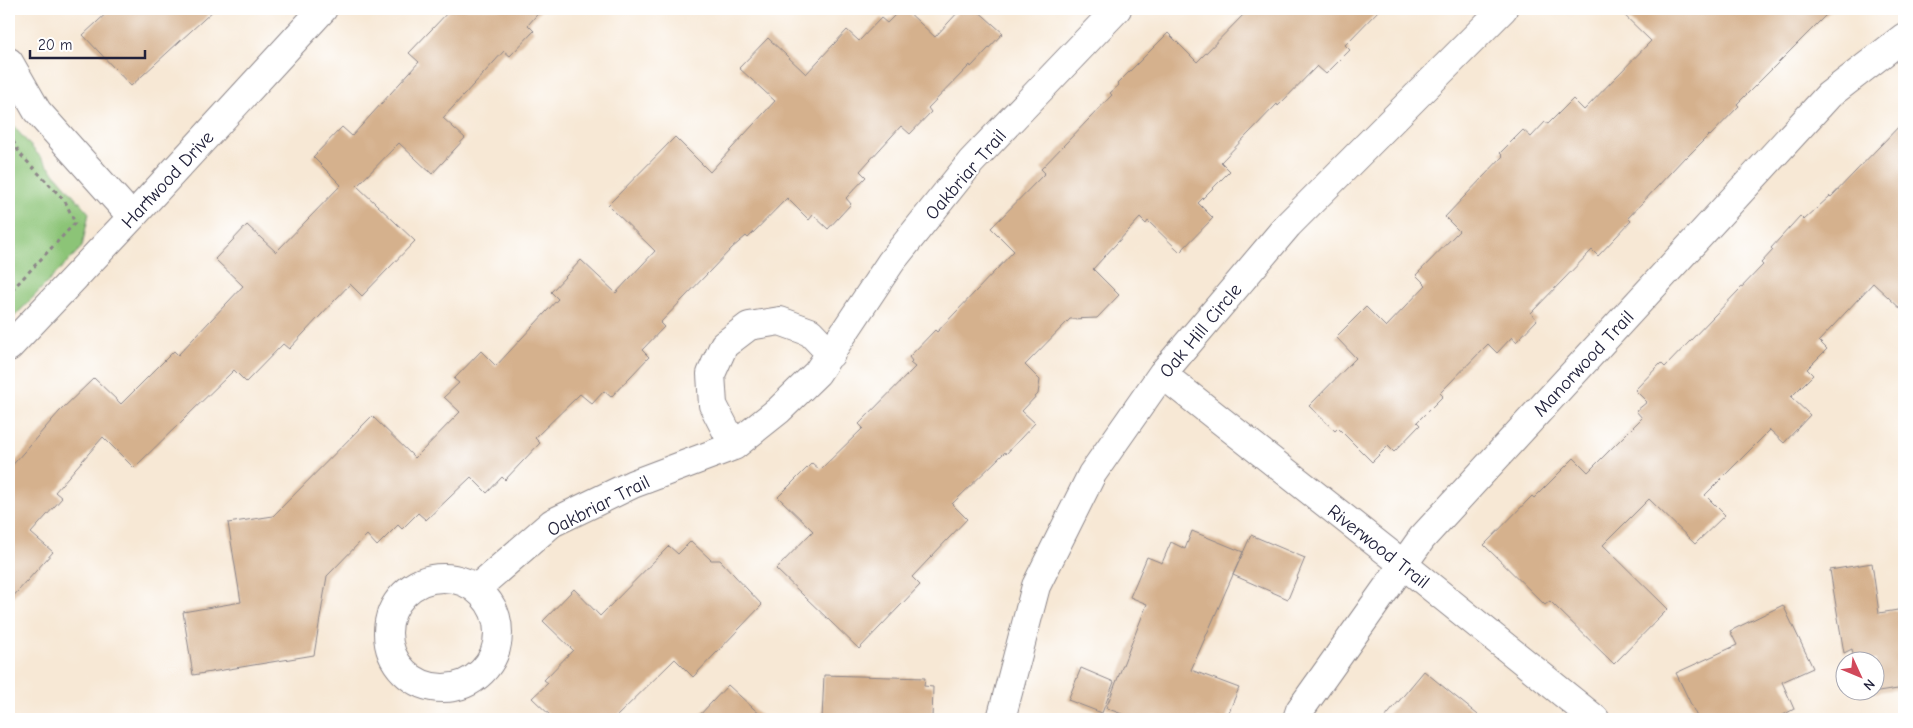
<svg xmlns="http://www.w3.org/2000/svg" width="1913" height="728" font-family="'Comic Neue',sans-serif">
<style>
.green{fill:#8cc477;stroke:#577359}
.building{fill:#d5b18d}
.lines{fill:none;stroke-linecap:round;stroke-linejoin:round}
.minor-casing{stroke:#8c8588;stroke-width:30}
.path{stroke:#8c8588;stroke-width:3;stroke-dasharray:4 4;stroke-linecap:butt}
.minor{stroke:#fff;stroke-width:28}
.labels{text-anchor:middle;stroke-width:4.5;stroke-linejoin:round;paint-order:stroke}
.street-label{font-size:19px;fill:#22223b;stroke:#fff}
</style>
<rect width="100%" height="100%" fill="#fff"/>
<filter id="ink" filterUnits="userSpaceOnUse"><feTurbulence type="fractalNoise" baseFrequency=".02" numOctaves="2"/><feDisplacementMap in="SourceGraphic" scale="10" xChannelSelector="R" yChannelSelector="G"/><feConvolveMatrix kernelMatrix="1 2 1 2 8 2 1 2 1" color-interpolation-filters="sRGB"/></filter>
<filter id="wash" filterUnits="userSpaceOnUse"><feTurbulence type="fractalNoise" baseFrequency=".0096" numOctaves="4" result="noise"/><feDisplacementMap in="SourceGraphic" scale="20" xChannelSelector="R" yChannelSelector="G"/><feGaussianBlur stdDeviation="1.12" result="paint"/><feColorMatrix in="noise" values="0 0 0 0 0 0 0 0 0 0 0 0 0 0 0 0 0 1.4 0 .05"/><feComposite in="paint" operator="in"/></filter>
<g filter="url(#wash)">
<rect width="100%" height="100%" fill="#f7e8d5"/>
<!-- green -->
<path class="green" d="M 9,121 L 89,213 L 82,247 L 9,322 Z"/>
<g id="blocks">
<!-- building -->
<path class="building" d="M 111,9 L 215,9 L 131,86 L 83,35 Z
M 451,9 L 542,9 L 528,25 L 534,31 L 510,56 L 504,51 L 443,118 L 465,138 L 432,174 L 399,143 L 357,186 L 415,241 L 362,296 L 350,284 L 289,349 L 283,344 L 246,382 L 234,370 L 134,468 L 103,437 L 55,492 L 62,498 L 31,533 L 53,552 L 9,601 L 9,469 L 59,412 L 94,378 L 121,404 L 174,351 L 178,355 L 243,286 L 215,259 L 247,225 L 276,252 L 341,185 L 313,157 L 342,127 L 352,136 L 419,62 L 409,53 Z
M 901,9 L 905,9 L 935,37 L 961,9 L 976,9 L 1003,33 L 971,67 L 970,65 L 928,108 L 931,112 L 910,134 L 901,126 L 860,171 L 866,177 L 846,198 L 851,204 L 828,229 L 813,215 L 809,220 L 787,198 L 748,238 L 746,236 L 732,248 L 660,323 L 664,327 L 642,350 L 649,357 L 611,397 L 604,391 L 592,404 L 580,394 L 535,438 L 540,443 L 505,480 L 502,477 L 487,493 L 471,477 L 426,520 L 418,513 L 402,529 L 398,525 L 377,546 L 367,535 L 327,576 L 314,655 L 193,675 L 183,612 L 241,602 L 228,523 L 273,516 L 372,416 L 415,458 L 460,412 L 444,397 L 459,383 L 454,379 L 481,351 L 496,366 L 558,299 L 551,292 L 581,260 L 616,293 L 655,251 L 608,205 L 675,137 L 710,172 L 775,101 L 739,68 L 768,38 L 806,74 L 847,30 L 859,41 L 881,18 L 887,23 Z
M 1249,9 L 1380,9 L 1345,45 L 1350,50 L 1326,74 L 1317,66 L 1278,106 L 1277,104 L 1221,162 L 1230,171 L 1198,203 L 1213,218 L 1180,252 L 1148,221 L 1146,224 L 1140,218 L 1093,269 L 1119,295 L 1097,318 L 1070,319 L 1025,365 L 1040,380 L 1038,394 L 1022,411 L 1035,423 L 1006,454 L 1005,452 L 952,504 L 967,519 L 912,577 L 920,585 L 859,649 L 776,569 L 813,531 L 778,497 L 812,463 L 820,470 L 863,428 L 859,424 L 915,367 L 910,363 L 912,361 L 909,357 L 935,330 L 937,332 L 1014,251 L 991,228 L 1045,173 L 1041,169 L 1112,95 L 1110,93 L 1119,85 L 1117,84 L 1168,33 L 1197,62 Z
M 1618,9 L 1832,9 L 1737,104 L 1739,106 L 1710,136 L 1709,135 L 1686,158 L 1685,157 L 1628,218 L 1631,221 L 1598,256 L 1592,250 L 1531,313 L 1537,320 L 1516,342 L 1512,337 L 1497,353 L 1488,344 L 1440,393 L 1443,396 L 1417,422 L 1420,425 L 1394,452 L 1388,446 L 1372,462 L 1338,428 L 1335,431 L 1309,406 L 1356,358 L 1336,337 L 1366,307 L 1386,327 L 1426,285 L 1416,275 L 1459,231 L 1445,217 L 1503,156 L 1500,153 L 1523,130 L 1531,137 L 1545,122 L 1548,124 L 1573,99 L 1584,110 L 1651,41 Z
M 1904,121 L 1904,312 L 1873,283 L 1819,341 L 1827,349 L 1807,369 L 1813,375 L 1791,397 L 1810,415 L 1784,443 L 1770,430 L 1705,495 L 1725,515 L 1695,544 L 1649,499 L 1603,545 L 1668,609 L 1614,664 L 1550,601 L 1545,605 L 1484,545 L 1532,496 L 1534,498 L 1574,458 L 1588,472 L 1642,418 L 1636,411 L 1647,402 L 1635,390 L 1661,363 L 1665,367 L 1763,265 L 1761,263 L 1773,250 L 1771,248 L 1800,216 L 1804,220 L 1830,196 L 1831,197 Z
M 1192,531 L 1243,552 L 1191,670 L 1239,688 L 1226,719 L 1135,719 L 1106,708 L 1147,604 L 1130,597 L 1147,557 L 1162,563 L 1171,542 L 1185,549 Z
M 1251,535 L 1305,558 L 1288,599 L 1233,575 Z
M 691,541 L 711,560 L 720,560 L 762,605 L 693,677 L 675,659 L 614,719 L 554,719 L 532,698 L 548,683 L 544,680 L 573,650 L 543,621 L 574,589 L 600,616 L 669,546 L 678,554 Z
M 1872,563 L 1879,613 L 1904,609 L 1904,688 L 1859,695 L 1859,690 L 1876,690 L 1876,660 L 1854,660 L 1852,649 L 1844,653 L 1830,570 Z
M 1783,605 L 1813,668 L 1782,682 L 1794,709 L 1776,719 L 1698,719 L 1676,673 L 1737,645 L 1730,631 Z
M 1081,668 L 1114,682 L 1102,713 L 1068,700 Z
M 1424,671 L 1483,719 L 1384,719 Z
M 824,675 L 925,678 L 924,686 L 933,687 L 932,719 L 822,719 Z
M 728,685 L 765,719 L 696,719 Z"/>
</g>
</g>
<g filter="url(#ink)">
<use href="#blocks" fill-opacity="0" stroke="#8c8588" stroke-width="1"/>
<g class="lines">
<defs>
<path id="minor" d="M 9,62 L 37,111 L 132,217
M 9,347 L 132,217 L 323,9
M 1162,374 L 1404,565 L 1595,719
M 734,446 L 713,405 L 711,374 L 724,345 L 749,326 L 780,321 L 810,332 L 831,354
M388 633a55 55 0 1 1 110 0a55 55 0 1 1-110 0Z
M 477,588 L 552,523 L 633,484 L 734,446 L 779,410 L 817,373 L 891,262 L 971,162 L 1117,9
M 1001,719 L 1036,586 L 1092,474 L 1162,374 L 1288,225 L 1503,9
M 1297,719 L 1300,710 L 1422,538 L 1829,95 L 1904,37"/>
</defs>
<!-- minor casing -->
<use href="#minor" class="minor-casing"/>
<!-- path -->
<path class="path" d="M 9,134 L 20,154 L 65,201 L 75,223 L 9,293"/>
<!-- minor -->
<use href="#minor" class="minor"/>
</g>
</g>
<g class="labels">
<!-- street labels -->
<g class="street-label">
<text transform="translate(965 174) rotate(-49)" y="7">Oakbriar Trail</text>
<text transform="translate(167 179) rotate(-47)" y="7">Hartwood Drive</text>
<text transform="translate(1200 330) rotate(-50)" y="7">Oak Hill Circle</text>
<text transform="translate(1583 363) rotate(-47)" y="7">Manorwood Trail</text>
<text transform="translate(598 505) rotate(-27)" y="7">Oakbriar Trail</text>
<text transform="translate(1379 546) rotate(38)" y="7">Riverwood Trail</text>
</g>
</g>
<!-- margin -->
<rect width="1913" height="728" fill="none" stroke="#fff" stroke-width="30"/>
<!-- north arrow -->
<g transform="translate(1860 676) rotate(134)"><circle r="24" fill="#ffffff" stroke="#a7a7b1"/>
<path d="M0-4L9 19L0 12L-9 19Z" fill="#d1495b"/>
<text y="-8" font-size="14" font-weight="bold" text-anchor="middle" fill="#22223b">N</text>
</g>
<!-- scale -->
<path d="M30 50v8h115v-8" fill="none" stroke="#22223b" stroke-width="2.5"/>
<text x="38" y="50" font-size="15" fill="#22223b" stroke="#ffffff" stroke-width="4" paint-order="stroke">20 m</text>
</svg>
